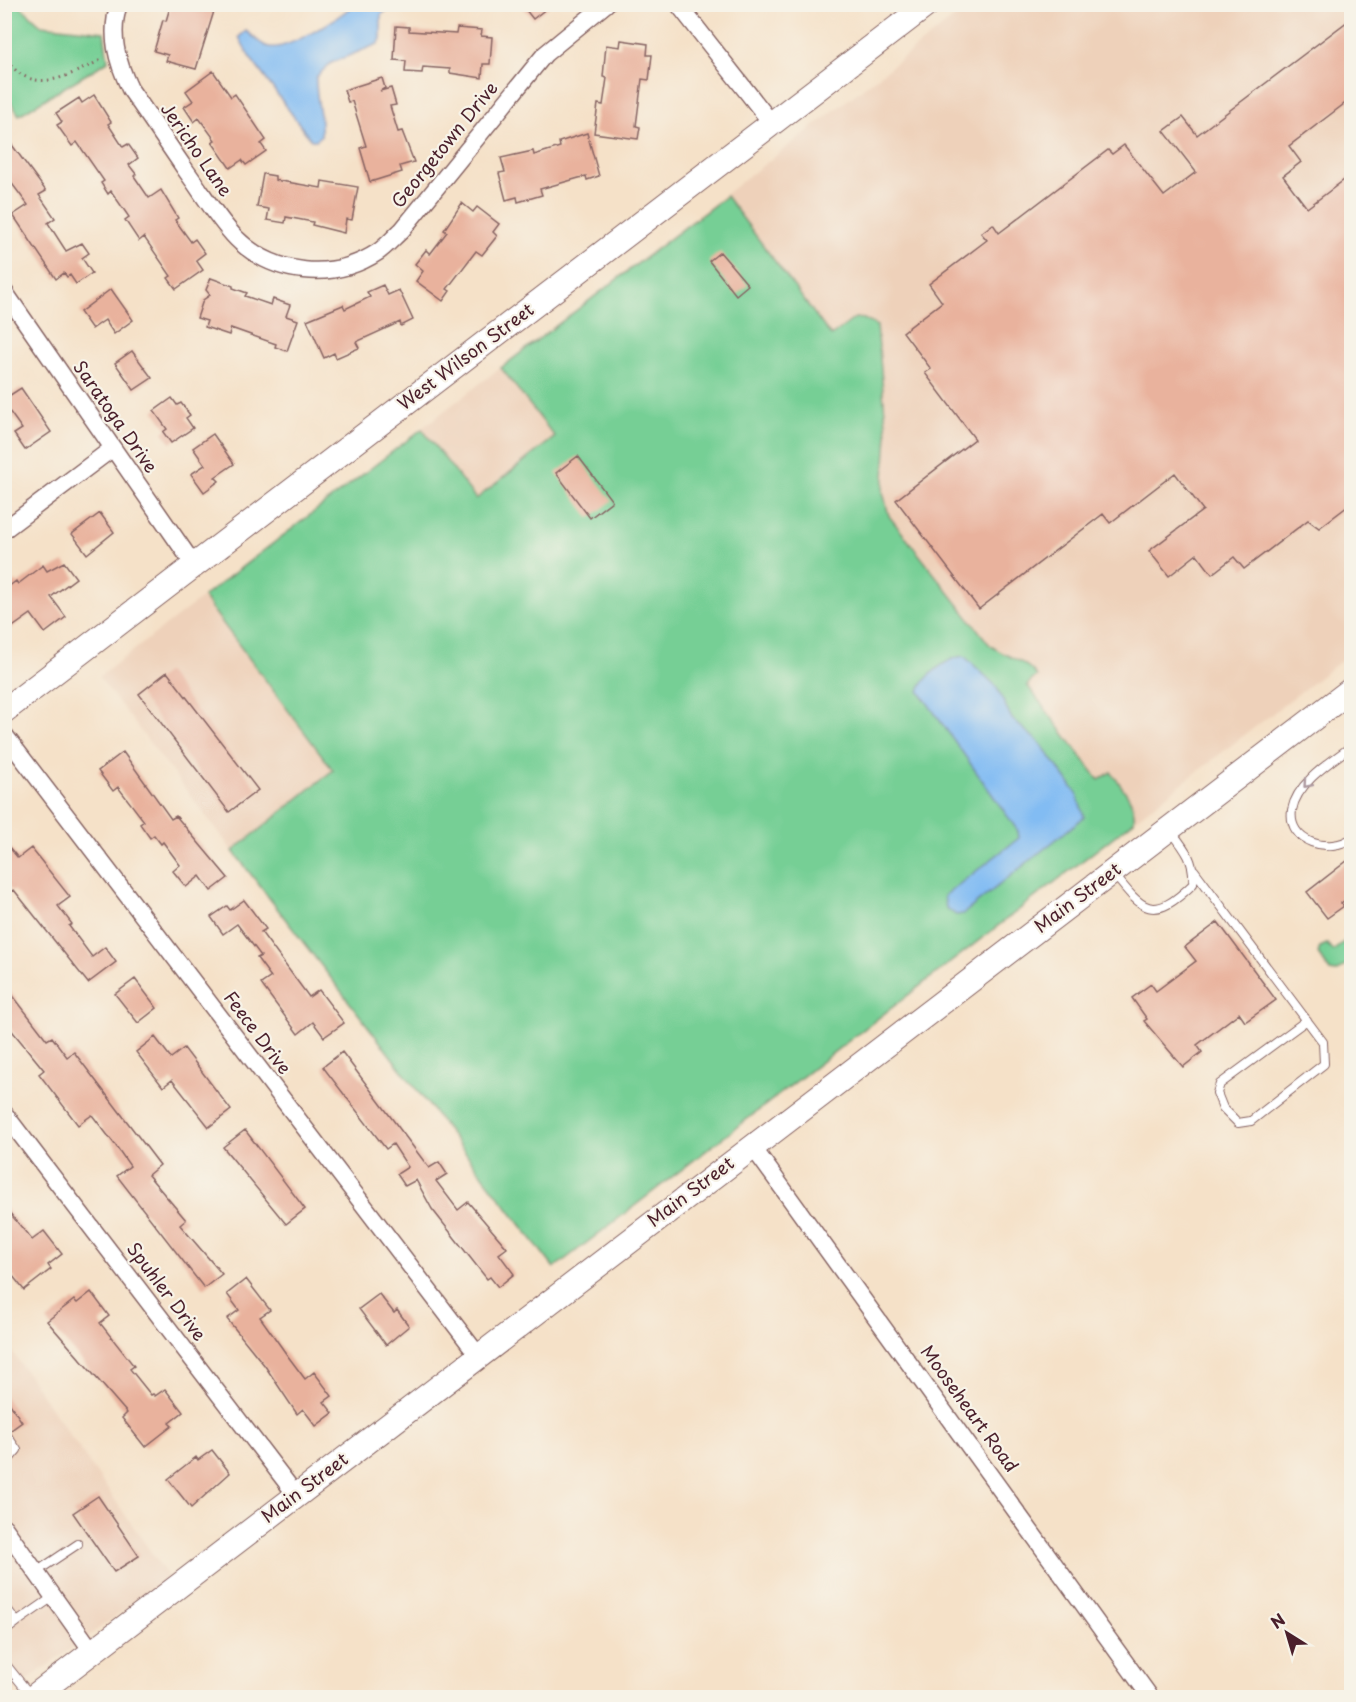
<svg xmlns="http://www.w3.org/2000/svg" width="1356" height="1702" font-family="'Playpen Sans',sans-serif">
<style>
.built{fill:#eed1ba}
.green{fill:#76cf95;stroke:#607760;stroke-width:1.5}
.water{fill:#82bcf3;stroke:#666e8f;stroke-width:1.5}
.building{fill:#e9b29d}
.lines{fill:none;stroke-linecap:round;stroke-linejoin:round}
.service-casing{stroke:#866362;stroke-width:10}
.minor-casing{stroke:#866362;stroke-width:19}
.secondary-casing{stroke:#866362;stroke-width:26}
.path{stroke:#866362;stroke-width:3;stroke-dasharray:1.5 4.5;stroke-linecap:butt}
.service{stroke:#fff;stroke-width:8}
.minor{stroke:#fff;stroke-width:16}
.secondary{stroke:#fff;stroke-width:24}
.oneway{stroke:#ae9aa0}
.labels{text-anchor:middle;stroke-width:4.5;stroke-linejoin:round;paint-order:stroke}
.street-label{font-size:18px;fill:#4a1f2b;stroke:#f7f3e8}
</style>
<rect width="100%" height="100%" fill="#f7f3e8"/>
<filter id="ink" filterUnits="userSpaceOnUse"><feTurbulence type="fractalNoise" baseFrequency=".0167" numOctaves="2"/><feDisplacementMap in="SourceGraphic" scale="12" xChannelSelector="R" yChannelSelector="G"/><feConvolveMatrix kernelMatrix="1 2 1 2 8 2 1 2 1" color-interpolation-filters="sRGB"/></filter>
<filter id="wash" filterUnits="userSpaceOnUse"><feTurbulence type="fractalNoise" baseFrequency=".008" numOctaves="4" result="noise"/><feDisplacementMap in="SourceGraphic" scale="24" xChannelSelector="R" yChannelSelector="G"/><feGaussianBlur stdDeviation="1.35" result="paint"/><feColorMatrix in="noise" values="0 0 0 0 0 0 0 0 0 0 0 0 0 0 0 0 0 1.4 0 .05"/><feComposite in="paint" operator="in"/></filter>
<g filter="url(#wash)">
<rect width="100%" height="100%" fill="#f5e1c8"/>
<!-- built -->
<path class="built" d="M 971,5 L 1351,5 L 1351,653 L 554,1268 L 99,677 Z
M 4,1340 L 169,1578 L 5,1696 L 4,1696 Z"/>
<!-- green -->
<path class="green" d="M 4,5 L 19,5 L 41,25 L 104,32 L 108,61 L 19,115 L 5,94 Z
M 726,196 L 831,336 L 855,318 L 864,319 L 877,326 L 887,435 L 883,492 L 889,516 L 989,644 C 1005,658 1024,658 1037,676 L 1027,685 L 1099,780 L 1111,772 C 1122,788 1136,801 1134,821 L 554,1268 L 233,851 L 333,770 L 203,597 L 422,429 L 476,499 L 555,437 L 501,368 Z
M 1351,936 L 1351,961 L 1336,972 L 1330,971 L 1318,954 L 1320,947 L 1327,944 L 1333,951 Z"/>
<!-- water -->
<path class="water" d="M 353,5 L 414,5 L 386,11 L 381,15 L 381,39 L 378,44 L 331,63 L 316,77 C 315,98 323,117 321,136 L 316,140 L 311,140 L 249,56 L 239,37 L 246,31 C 254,36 260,45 269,47 C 287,51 339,18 353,5 Z
M 964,656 L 996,686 L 1012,719 L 1041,744 L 1077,794 L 1084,817 L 963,914 L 956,915 L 946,908 L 944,896 L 1019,838 L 1018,831 L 919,691 C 925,675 947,658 964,656 Z"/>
<g id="blocks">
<!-- building -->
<path class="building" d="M 171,4 L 201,4 L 215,8 L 196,69 L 166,61 L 168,55 L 154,51 L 163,20 L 166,21 Z
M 521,4 L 552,4 L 533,19 Z
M 1352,18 L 1352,98 L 1289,146 L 1301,162 L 1283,176 L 1307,208 L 1352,174 L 1352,503 L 1319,528 L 1308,520 L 1244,569 L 1234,557 L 1212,574 L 1197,554 L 1169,576 L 1149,551 L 1203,510 L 1175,473 L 1110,523 L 1103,514 L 979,609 L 896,500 L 975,439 L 925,373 L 931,369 L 903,332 L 942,302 L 929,284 L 987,240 L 981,233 L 993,224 L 999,233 L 1108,150 L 1112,154 L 1124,145 L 1164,196 L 1196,172 L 1164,131 L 1183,117 L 1197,135 Z
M 396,26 L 409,27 L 409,31 L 456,34 L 457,28 L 482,30 L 481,36 L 492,37 L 490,64 L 483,64 L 482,78 L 450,73 L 450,69 L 423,67 L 422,73 L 405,72 L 406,61 L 394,60 Z
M 621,40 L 648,44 L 647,55 L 652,55 L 649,80 L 642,79 L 636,126 L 640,127 L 638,139 L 594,133 L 598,104 L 603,105 L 607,78 L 603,77 L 606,45 L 620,47 Z
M 213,71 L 231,97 L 235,94 L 266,140 L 261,144 L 266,151 L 246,165 L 242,160 L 230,168 L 212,142 L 215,140 L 199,118 L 194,122 L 184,107 L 193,101 L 186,91 Z
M 382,78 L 385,88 L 380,91 L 391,88 L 396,105 L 390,106 L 398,132 L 402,131 L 414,162 L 400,166 L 402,172 L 370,182 L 360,148 L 366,146 L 352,101 L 348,102 L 344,90 Z
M 94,95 L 111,122 L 108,124 L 123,147 L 128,144 L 138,158 L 129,165 L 136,174 L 134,176 L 149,198 L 161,190 L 178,218 L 175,220 L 191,242 L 195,239 L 205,253 L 196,260 L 203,270 L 176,289 L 168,278 L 171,276 L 144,237 L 139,241 L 125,220 L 129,217 L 111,191 L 108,194 L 101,183 L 104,181 L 77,142 L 72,146 L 57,125 L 62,122 L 56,113 L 79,98 L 82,103 Z
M 587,133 L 599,176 L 587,180 L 586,176 L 540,189 L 542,195 L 518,202 L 517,197 L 506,200 L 499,173 L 505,172 L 501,158 L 533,151 L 534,155 L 560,147 L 559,142 Z
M 12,145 L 46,191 L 39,195 L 55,218 L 48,223 L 66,251 L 82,243 L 89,253 L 82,258 L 92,273 L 76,284 L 70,275 L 67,277 L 64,273 L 56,279 L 13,215 L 28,205 L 4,173 L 4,151 Z
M 263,174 L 275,176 L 275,180 L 321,188 L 322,181 L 358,187 L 352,220 L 346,219 L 344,233 L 312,225 L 313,222 L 286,217 L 285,223 L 267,220 L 269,209 L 257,207 Z
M 462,203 L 473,212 L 477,207 L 499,224 L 493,232 L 497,236 L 482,255 L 476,251 L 447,289 L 450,291 L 443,301 L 416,281 L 423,271 L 415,264 L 426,250 L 430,254 L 447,232 L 444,230 Z
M 720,252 L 748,285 L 736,295 L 709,261 Z
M 211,278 L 233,286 L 233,288 L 247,293 L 245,296 L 271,305 L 273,299 L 290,305 L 286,316 L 298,320 L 287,351 L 275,347 L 276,344 L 231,328 L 229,335 L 205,327 L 207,321 L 197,318 L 203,300 L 210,295 L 206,290 Z
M 383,285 L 388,295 L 399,290 L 413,320 L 401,326 L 400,322 L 356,342 L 359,348 L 336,358 L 334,353 L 324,358 L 307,320 L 343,305 L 345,309 L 370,297 L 367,292 Z
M 111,289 L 133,320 L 114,334 L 105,320 L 92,329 L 80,312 Z
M 132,351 L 152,378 L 134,390 L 115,363 Z
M 21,388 L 51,432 L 25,450 L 14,434 L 22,429 L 4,404 L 4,399 Z
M 172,398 L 177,405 L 181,403 L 190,415 L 186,418 L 193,428 L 171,443 L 163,432 L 167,429 L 154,411 Z
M 213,434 L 234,464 L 215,477 L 219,481 L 204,492 L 191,474 L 205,465 L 193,448 Z
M 578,456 L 612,501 L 590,518 L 556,473 Z
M 100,513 L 114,532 L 87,554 L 72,534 Z
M 64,562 L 76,578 L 51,597 L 66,617 L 45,633 L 31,614 L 4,633 L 4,590 L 16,581 L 18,584 L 43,565 L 47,571 Z
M 167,672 L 258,790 L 229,812 L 139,694 Z
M 123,752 L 171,819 L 176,816 L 228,878 L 211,891 L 200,876 L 186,887 L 173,871 L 180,865 L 163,842 L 161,844 L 154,835 L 150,838 L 140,824 L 144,821 L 118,787 L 113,791 L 98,771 Z
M 4,841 L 18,858 L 31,848 L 70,897 L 58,906 L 72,924 L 69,926 L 92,957 L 105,947 L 116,962 L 88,983 L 14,890 L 12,891 L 4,881 Z
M 1352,857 L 1352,895 L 1341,903 L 1344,906 L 1327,918 L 1307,892 Z
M 244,900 L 266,929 L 261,932 L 309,997 L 319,990 L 344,1023 L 324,1037 L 313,1022 L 298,1034 L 261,984 L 271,977 L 257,958 L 261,956 L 237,924 L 223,934 L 211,917 L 227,906 L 230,910 Z
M 1218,922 L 1276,1000 L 1245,1022 L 1239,1013 L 1197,1045 L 1202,1052 L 1183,1067 L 1144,1021 L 1147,1019 L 1132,998 L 1151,984 L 1156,991 L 1196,961 L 1185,947 Z
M 135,979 L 157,1008 L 138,1023 L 115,994 Z
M 4,984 L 47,1040 L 52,1037 L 67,1057 L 74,1052 L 160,1165 L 148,1175 L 186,1220 L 180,1225 L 222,1274 L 204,1288 L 117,1176 L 130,1166 L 116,1146 L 92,1115 L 78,1125 L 39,1074 L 44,1070 L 4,1021 Z
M 155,1037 L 171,1058 L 184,1048 L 231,1110 L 209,1127 L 172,1080 L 163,1087 L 136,1052 Z
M 342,1052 L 429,1168 L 439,1162 L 447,1174 L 436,1181 L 458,1210 L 468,1202 L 507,1248 L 499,1254 L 514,1274 L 498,1287 L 490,1277 L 487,1279 L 432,1209 L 416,1180 L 405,1186 L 397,1174 L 408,1167 L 393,1144 L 386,1149 L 323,1067 Z
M 245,1130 L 305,1209 L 286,1224 L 223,1147 Z
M 4,1206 L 32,1240 L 44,1231 L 62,1254 L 48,1265 L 51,1269 L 24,1290 L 4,1265 Z
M 246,1279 L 270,1310 L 260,1317 L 287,1355 L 305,1379 L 314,1372 L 332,1396 L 324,1402 L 333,1413 L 316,1426 L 303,1409 L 297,1414 L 265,1366 L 227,1319 L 239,1310 L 227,1294 Z
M 91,1292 L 109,1316 L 100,1323 L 134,1366 L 130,1369 L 151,1395 L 153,1394 L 155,1396 L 165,1389 L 183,1412 L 169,1423 L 172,1426 L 145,1447 L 122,1418 L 127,1413 L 47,1321 L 74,1300 L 77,1303 Z
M 379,1294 L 394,1313 L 397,1310 L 409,1326 L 386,1345 L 359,1309 Z
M 4,1395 L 22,1422 L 11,1430 L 4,1425 Z
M 212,1450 L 230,1473 L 191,1508 L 168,1479 L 196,1457 L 198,1460 Z
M 98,1496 L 139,1556 L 114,1572 L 73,1513 Z"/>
</g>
</g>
<g filter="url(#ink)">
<use href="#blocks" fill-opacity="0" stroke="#866362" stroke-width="1.5"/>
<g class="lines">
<defs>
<path id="service" d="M 1352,746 C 1332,761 1297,782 1292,810 C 1287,843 1330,854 1352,838
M 1194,870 L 1323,1042 L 1324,1064 L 1251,1121 L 1238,1123 L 1223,1108 L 1217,1093 L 1220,1084 L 1307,1020
M 1113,873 C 1143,911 1153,923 1193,884 C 1195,861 1185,849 1171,831
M 4,1431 L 17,1450 L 11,1457
M 4,1447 L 11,1457 L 4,1466
M 36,1572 L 78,1544
M 4,1605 L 17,1622 L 53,1597
M 4,1632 L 17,1622
M 4,1662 L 32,1697"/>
<path id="minor" d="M 119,4 C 109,34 117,62 130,89 C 149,116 168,144 187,172 C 203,194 217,218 236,238 C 274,276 334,281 378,252 C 387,246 394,237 402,230 L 545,54 L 606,4
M 678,4 L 773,125
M 4,291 L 194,565
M 4,530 L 113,448
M 4,734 L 478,1355
M 4,1113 L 296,1495
M 752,1146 L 1151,1698
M 4,1527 L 92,1651"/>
<path id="secondary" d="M 4,711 L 928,4
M 32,1698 L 1352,689"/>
</defs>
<!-- service casing -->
<use href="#service" class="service-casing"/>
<!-- minor casing -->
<use href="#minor" class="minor-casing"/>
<!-- secondary casing -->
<use href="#secondary" class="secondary-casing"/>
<!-- path -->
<path class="path" d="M 4,55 C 29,99 68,76 101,60"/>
<!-- service -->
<use href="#service" class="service"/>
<!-- minor -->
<use href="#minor" class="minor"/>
<!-- secondary -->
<use href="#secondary" class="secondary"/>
</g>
<!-- one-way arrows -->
<defs><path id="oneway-chevron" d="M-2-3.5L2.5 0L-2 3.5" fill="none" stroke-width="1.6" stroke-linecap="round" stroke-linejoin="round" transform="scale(1.5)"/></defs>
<use class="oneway" href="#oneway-chevron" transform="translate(1307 784) rotate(131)"/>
</g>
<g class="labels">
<!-- street labels -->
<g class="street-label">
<text transform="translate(445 145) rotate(-51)" y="6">Georgetown Drive</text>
<text transform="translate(196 150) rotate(55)" y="6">Jericho Lane</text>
<text transform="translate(466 357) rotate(-37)" y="6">West Wilson Street</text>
<text transform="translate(115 417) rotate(55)" y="6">Saratoga Drive</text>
<text transform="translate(1078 898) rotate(-37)" y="6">Main Street</text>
<text transform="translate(257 1033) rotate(53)" y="6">Feece Drive</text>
<text transform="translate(691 1192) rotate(-37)" y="6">Main Street</text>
<text transform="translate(166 1292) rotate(53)" y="6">Spuhler Drive</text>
<text transform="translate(969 1409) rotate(54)" y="6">Mooseheart Road</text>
<text transform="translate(305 1488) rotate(-37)" y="6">Main Street</text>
</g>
</g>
<!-- margin -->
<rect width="1356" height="1702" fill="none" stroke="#f7f3e8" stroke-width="24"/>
<!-- north arrow -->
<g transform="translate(1287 1633) rotate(323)" stroke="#f7f3e8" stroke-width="4.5" paint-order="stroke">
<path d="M0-4.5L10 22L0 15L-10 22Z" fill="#4a1f2b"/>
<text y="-9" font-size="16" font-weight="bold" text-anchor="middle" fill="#4a1f2b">N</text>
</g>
</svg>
